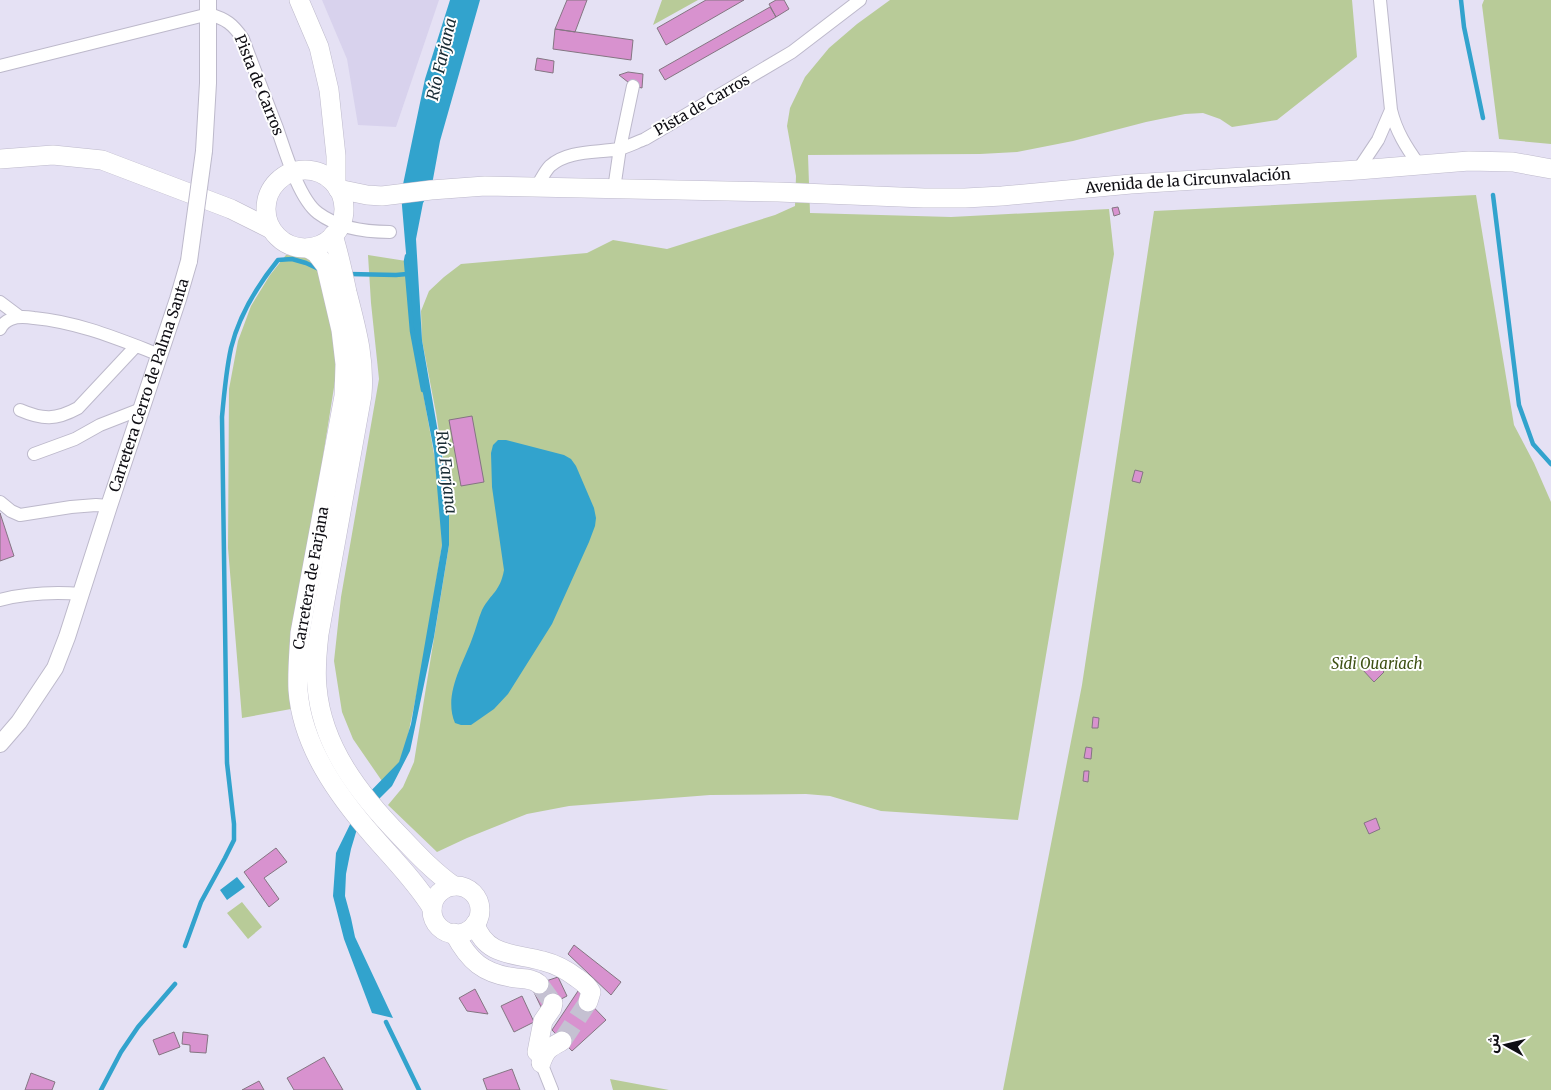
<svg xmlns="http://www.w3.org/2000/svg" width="1551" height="1090" font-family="Merriweather,'Noto Sans Arabic',serif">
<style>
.built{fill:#d8d2ed}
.green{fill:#b8cb98}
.water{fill:#32a3cd}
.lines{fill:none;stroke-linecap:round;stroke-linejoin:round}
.stream{stroke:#32a3cd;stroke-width:4.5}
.building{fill:#d892cf;stroke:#847582}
.secondary-tunnel{stroke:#c5c1d2;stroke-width:19;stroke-dasharray:19 9;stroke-linecap:butt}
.minor-casing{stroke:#bdb9cb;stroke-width:14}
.tertiary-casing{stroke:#bdb9cb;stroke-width:18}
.secondary-casing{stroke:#bdb9cb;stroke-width:20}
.minor{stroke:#fff;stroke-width:12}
.tertiary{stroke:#fff;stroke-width:16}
.secondary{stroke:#fff;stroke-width:19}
.tertiary-bridge-casing{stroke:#bdb9cb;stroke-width:18;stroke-linecap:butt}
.tertiary-bridge{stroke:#fff;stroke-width:16}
.labels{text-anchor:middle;stroke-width:4;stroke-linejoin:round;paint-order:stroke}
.street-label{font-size:15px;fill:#0f0e14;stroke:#fff}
.park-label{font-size:15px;font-style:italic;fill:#3e5013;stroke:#fff}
.water-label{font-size:16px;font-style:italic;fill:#192c34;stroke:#fff}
</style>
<rect width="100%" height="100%" fill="#e5e1f4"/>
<!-- built -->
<path class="built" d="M 322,0 L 439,0 L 396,127 L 358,125 L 347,59 Z"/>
<!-- green -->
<path class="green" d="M 662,0 L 698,0 L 653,25 Z
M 890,0 L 1352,0 L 1357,57 L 1277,120 L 1232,127 L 1220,119 L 1203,113 L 1185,114 L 1146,122 L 1073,141 L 1017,152 L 980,154 L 808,155 L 810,213 L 951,217 L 1109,209 L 1114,254 L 1018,820 L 881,811 L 830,796 L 806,794 L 710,795 L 569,806 L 527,814 L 467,838 L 437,852 L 388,805 L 403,787 L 414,762 L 449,545 L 449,496 L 436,413 L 422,340 L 421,311 L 429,291 L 444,277 L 461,264 L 587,253 L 613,240 L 667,249 L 775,215 L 795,206 L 796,176 L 787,126 L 790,108 L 805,77 L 829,48 L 857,24 Z
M 1484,0 L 1551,0 L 1551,144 L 1499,139 L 1482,5 Z
M 1476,195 L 1514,425 L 1534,463 L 1551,502 L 1551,1090 L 1003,1090 L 1082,685 L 1154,211 Z
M 286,255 L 306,256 L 324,269 L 338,362 L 293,646 L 291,678 L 291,709 L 242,718 L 228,548 L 229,389 L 238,341 L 251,306 L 270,275 Z
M 368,255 L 406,261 L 412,331 L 441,493 L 442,545 L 424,658 L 407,740 L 399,763 L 384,784 L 353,739 L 342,712 L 334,661 L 341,597 L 379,379 L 371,303 Z
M 242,902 L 262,927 L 248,939 L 227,913 Z
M 610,1079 L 669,1090 L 613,1090 Z"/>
<!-- water -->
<path class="water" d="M 450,0 L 480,0 L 440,141 L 431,190 L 423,203 L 416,239 L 422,340 L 449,496 L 449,545 L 434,637 L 410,751 L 392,786 L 369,809 L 357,829 L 351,849 L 346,874 L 345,896 L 351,918 L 355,937 L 393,1018 L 372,1013 L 344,939 L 333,896 L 336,853 L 362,800 L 399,762 L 411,724 L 442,545 L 434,451 L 414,347 L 401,194 L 425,79 Z
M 498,440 L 506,440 L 564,455 L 571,459 L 576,466 L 594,508 L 596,518 L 595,526 L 589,542 L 552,624 L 508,694 L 494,709 L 471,725 L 461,725 L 455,723 C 443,695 463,664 472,639 C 476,629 478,619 482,610 C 491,593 500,592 504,570 L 492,487 L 491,453 L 493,445 Z
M 237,877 L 245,887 L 227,900 L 220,890 Z"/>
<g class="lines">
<!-- stream -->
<path class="stream" d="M 1461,0 L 1464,27 L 1483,118
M 1493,195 L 1519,405 L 1533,444 L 1551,464
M 407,256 L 406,261 L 412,331 L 423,390
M 349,274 L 396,275 L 407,274
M 185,946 L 201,902 L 225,858 L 234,840 L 234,824 L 227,763 L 222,417 C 224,394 226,371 231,348 C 239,316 257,286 278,260 L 292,259 L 306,263 L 321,270
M 386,1022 L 419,1090
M 101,1090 L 121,1052 L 138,1027 L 175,984"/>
</g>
<!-- building -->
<path class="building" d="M 567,0 L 587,0 L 575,32 L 555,29 Z
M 706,0 L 744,0 L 666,45 L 657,28 Z
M 776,0 L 784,0 L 789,9 L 776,17 L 769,4 Z
M 770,7 L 776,17 L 665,80 L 659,70 Z
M 555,29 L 633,40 L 631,60 L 553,49 Z
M 537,58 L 554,61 L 553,73 L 535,70 Z
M 628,72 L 643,74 L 642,88 L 633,86 L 619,75 Z
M 1118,207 L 1120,214 L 1114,216 L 1112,208 Z
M 472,416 L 484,482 L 461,486 L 449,420 Z
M 1135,470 L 1143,472 L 1140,483 L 1132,481 Z
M 0,513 L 14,556 L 0,561 Z
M 1372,660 L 1384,672 L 1374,682 L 1362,669 Z
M 1093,717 L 1099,718 L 1098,728 L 1092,728 Z
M 1086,747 L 1092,748 L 1091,759 L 1084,758 Z
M 1084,771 L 1089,771 L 1088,782 L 1083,781 Z
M 1376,818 L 1380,829 L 1369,834 L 1364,823 Z
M 276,848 L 287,862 L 264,878 L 279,899 L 269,907 L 244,872 Z
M 574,945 L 621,982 L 611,995 L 568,954 Z
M 558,977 L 567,996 L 542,1009 L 531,986 Z
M 475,989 L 488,1014 L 467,1011 L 459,998 Z
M 578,991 L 606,1020 L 572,1051 L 552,1030 Z
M 522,996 L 534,1022 L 514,1032 L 501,1006 Z
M 174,1032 L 180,1047 L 159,1055 L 153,1040 Z
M 183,1032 L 208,1035 L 206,1053 L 190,1052 L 190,1045 L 182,1044 Z
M 324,1057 L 343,1090 L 294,1090 L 287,1078 Z
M 512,1069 L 520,1090 L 487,1090 L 483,1079 Z
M 31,1073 L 55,1082 L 52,1090 L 25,1090 Z
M 259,1081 L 264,1090 L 242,1090 Z"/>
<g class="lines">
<!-- secondary-tunnel -->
<path class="secondary-tunnel" d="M 539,984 L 553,1003
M 562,1041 L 588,1002"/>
<defs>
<path id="minor" d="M 1380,0 L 1391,110 C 1396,131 1406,147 1419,165
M 0,66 L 209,14 C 226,19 233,24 243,39 C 254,69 266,99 277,128 C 285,151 299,199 318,213 C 338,228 366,232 390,232
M 1358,170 L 1378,140 L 1391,110
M 537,186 C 541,180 545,171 550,166 C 568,150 596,153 619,149 C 627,147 637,142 645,139 L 792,52 L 860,0
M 614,189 L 620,148 L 633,86
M 0,302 L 20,317
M 0,329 C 2,325 6,321 11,319 C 18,316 27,317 34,318 C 78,322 118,339 160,355
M 20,410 C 43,420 56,420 78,408 L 136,346
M 34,454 L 75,439 L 100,425 L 141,409
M 0,502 L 11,511 L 20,515 L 71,507 L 96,505 L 109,506
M 0,600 C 27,593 54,592 81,594
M 538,1055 L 552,1090"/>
<g id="tertiary">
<path d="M 204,151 L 208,83 L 208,0"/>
<path id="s1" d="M 0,744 L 19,722 L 55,668 L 67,637 L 109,506 L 178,299 L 189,261"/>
</g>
<g id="secondary">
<path d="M 299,0 L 319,47 L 329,90 L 336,156 L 336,185"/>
<path d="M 0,159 L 53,155 L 102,160 L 231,209 L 271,229"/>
<circle cx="305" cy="209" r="39"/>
<path id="s2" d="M 338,189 L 367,195 L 382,196 L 431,190 L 485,186 L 778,192 L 924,198 L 965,198 L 1002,196 L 1131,184 L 1358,170 L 1469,161 L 1513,162 L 1551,169"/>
<path d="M 333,235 C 339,254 343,273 347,292 C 356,328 365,357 362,395 L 319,634 C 317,652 315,669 317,687 C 322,747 360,795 401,837 C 417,854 434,872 454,886"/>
<path d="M 308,248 L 316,253 L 326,266 L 341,330 L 345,364 L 344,396 L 300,633 C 299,652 297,671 298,690 C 302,746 338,796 374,837 C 394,860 416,882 432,908"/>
<circle cx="456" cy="910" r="24"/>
<path d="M 475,924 C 486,957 515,953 543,961 C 555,964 568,971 577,978 C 583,982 588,986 591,992 L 588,1002"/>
<path d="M 454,933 C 469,961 483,974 516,978 C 524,979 532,978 539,984"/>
<path d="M 537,1052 L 543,1021 L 552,1008 L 553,1003"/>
<path d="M 541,1063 C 546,1049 549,1048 562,1041"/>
</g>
</defs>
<!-- minor casing -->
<use href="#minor" class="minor-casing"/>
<!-- tertiary casing -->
<use href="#tertiary" class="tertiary-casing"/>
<!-- secondary casing -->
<use href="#secondary" class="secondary-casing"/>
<!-- minor -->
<use href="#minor" class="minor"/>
<!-- tertiary -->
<use href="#tertiary" class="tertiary"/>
<!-- secondary -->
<use href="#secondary" class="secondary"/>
<defs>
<path id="tertiary-bridge" d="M 189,261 L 204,151"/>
</defs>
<!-- tertiary-bridge casing -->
<use href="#tertiary-bridge" class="tertiary-bridge-casing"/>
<!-- tertiary-bridge -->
<use href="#tertiary-bridge" class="tertiary-bridge"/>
</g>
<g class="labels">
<!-- street labels -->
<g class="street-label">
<text transform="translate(259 85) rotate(68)" y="5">Pista de Carros</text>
<text transform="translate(702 105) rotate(-30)" y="5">Pista de Carros</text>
<text dy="5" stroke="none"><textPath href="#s2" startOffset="852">Avenida de la Circunvalación</textPath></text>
<text dy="5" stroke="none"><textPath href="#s1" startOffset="392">Carretera Cerro de Palma Santa</textPath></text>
<text transform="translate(311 578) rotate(-80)" y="5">Carretera de Farjana</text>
</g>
<!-- park labels -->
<g class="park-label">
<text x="1377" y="669">Sidi Ouariach</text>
</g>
<!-- water labels -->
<g class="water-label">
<text transform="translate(441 59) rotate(-77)" y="6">Río Farjana</text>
<text transform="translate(447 472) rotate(83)" y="6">Río Farjana</text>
</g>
</g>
<!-- north arrow -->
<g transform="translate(1506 1045) rotate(278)" stroke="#ffffff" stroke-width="4" paint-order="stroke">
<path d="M0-4L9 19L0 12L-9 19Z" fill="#0f0e14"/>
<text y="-8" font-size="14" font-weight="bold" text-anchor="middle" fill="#0f0e14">ش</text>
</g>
</svg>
